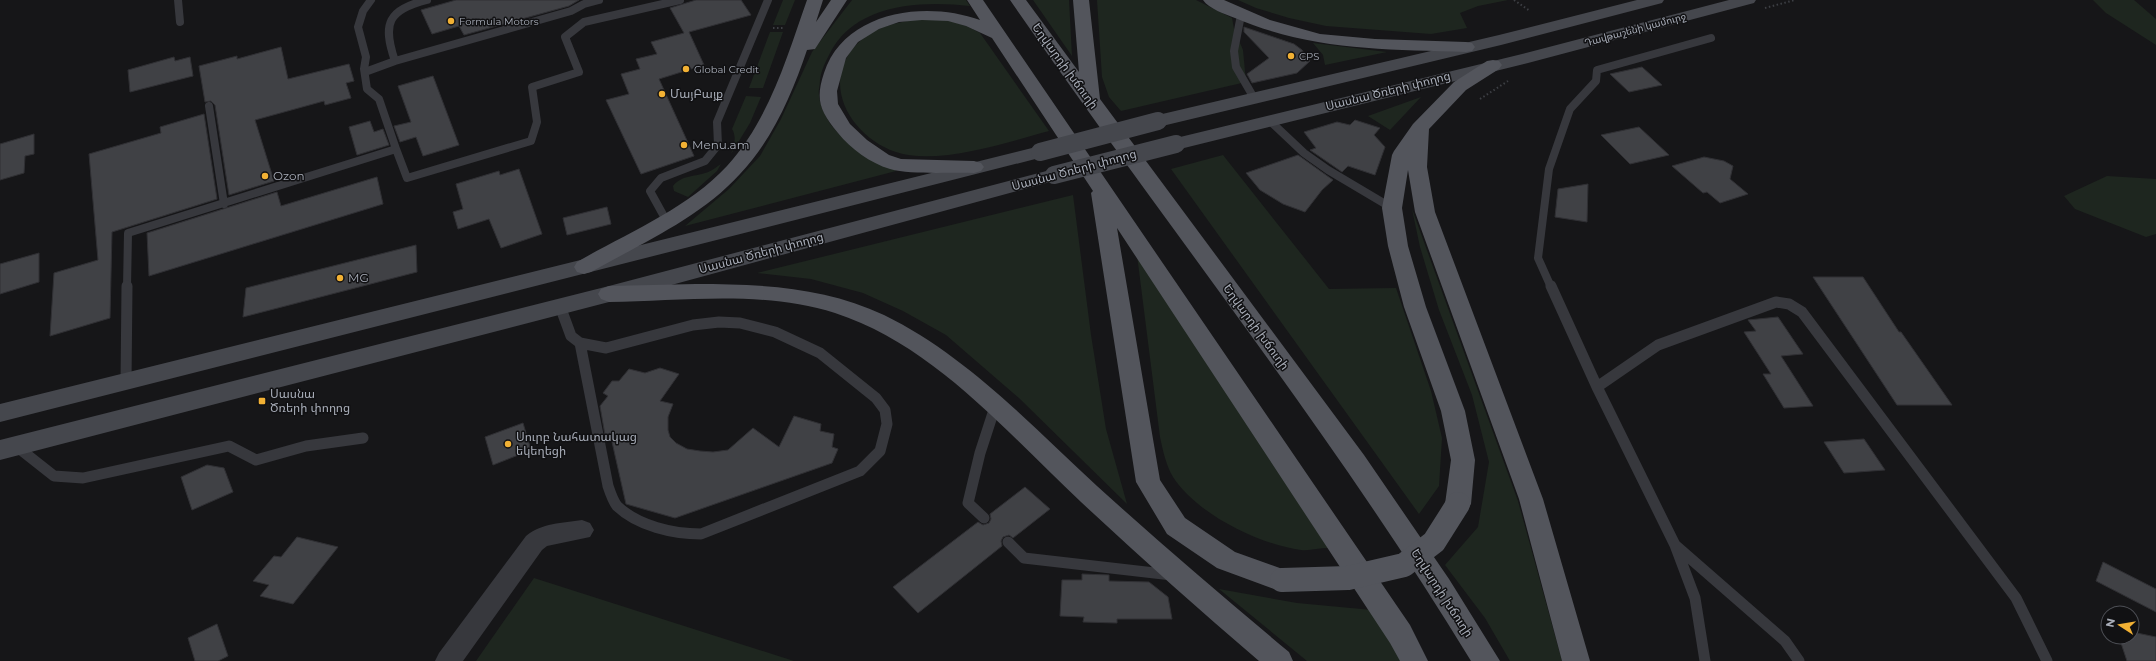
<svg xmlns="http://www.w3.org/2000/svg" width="2156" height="661" font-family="Montserrat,'Noto Sans Armenian',sans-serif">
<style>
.green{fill:#1e261f}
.building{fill:#404145;stroke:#303034}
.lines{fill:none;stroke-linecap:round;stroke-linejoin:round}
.path{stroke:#3d3f44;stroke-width:2;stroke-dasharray:1.5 2.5;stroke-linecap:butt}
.service-far1{stroke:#37383d;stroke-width:8}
.service{stroke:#37383d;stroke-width:11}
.minor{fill:#37383d;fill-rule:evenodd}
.secondary{fill:#45474d;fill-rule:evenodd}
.primary{fill:#53555c;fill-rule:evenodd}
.secondary-bridge{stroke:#45474d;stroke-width:18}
.primary-bridge{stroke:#53555c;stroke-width:24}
.poi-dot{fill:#f2b134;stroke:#111113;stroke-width:1.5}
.labels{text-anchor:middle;stroke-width:3;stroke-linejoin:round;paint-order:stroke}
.far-poi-label{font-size:10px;fill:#a8adb8;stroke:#111113;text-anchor:start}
.far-street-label{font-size:10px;fill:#a8adb8;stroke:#111113}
.street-label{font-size:12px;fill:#a8adb8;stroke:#111113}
.poi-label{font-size:12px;fill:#a8adb8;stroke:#111113;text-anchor:start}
</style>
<rect width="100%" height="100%" fill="#161618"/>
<!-- green -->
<path class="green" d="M 783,0 L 795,0 L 785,25 L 773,25 Z
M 852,0 L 966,0 L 970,6 C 920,0 853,4 829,55 C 825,63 821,71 820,80 C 820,85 818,91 819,95 C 819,103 827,120 832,126 C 848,146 874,158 896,171 L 685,226 L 729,189 L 760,156 L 781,119 L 812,52 Z
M 1033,0 L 1069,0 L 1072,56 Z
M 1097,0 L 1196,0 L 1232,18 L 1234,29 L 1243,50 L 1246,82 L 1121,111 L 1109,97 L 1102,77 Z
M 1238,0 L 1508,0 L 1478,6 L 1460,13 L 1467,28 L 1431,34 L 1326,26 L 1289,18 L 1256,8 Z
M 2093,0 L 2134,0 L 2156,19 L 2156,45 L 2106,13 Z
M 923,18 C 944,19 962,22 980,33 L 1049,131 C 1008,142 937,166 896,152 C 851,137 818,82 858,43 C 875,26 900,22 923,18 Z
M 770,32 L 783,32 L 763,88 L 749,88 Z
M 1313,43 L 1387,52 L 1325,65 L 1323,55 Z
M 746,96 L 761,97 L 750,123 L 731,154 C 734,146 737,137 732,129 Z
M 1421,97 L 1390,130 L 1368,116 Z
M 1223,155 L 1329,289 L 1396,288 L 1431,391 L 1442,438 L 1439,486 L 1419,514 L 1171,169 Z
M 721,164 L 717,171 L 688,197 L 674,191 L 673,186 C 682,175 693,177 705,173 C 711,172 716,167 721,164 Z
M 2107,176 L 2156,179 L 2156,234 L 2146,237 L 2075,209 L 2064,196 Z
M 1073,195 L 1091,335 L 1106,429 L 1127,504 L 1019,398 L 946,335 L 903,311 L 863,293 L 811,279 L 757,273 Z
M 1412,209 L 1518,501 L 1562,661 L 1510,661 L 1485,618 L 1445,565 L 1478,527 L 1489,462 L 1472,395 L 1439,310 L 1420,247 Z
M 1137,255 L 1328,548 C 1319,548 1309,551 1301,550 C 1258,544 1197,514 1173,477 C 1166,465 1163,451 1160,437 Z
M 534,578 L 794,661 L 476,661 Z
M 1219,589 L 1297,603 L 1372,610 L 1403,661 L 1307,661 Z"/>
<!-- building -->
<path class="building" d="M 456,0 L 579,0 L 569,6 L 464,35 L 459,26 L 432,34 L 421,10 Z
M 696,0 L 741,0 L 751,15 L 689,32 L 704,65 L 659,79 L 694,156 L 641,174 L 606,100 L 629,94 L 621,74 L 640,69 L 636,59 L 657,54 L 651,42 L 684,33 L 670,8 Z
M 1244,27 L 1294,44 L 1302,50 L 1310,61 L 1297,73 L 1252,83 L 1247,74 L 1269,58 L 1244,32 Z
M 281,47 L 288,79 L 349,64 L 354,81 L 346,83 L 351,98 L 325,105 L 324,101 L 255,120 L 274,181 L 229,195 L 215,105 L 211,101 L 205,102 L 199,66 L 237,56 L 237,59 Z
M 174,57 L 175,61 L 190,57 L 193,76 L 130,92 L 128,70 Z
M 1642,67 L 1662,85 L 1629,92 L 1610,74 Z
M 433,76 L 459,145 L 423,156 L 416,137 L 400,142 L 394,126 L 411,122 L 398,86 Z
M 204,114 L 217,199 L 112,232 L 110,318 L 50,336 L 54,273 L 98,260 L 89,154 L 161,133 L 160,127 Z
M 1355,120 L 1380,128 L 1374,135 L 1385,147 L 1375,175 L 1348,166 L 1342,172 L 1310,150 L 1316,148 L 1304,132 L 1337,122 L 1350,125 Z
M 370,121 L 374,132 L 383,129 L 389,145 L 357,155 L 349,127 Z
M 1639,127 L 1669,155 L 1630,164 L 1601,135 Z
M 34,134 L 34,154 L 25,156 L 24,173 L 0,180 L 0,144 Z
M 1298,155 L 1333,180 L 1322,190 L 1305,212 L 1283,204 L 1260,190 L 1246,173 Z
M 1704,157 L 1724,161 L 1733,166 L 1730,179 L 1748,194 L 1720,203 L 1707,192 L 1703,193 L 1672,166 Z
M 519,169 L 542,234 L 501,248 L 489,219 L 458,229 L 453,212 L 463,209 L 456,184 L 499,171 L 500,175 Z
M 377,177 L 383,204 L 149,276 L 147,233 L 277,192 L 281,206 Z
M 1588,184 L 1587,222 L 1555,217 L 1558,189 Z
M 607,207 L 611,224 L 567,235 L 563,218 Z
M 416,245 L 417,272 L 243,317 L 246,288 Z
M 39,253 L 39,282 L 0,294 L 0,264 Z
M 1813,277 L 1863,277 L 1899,332 L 1901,332 L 1952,405 L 1897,405 Z
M 1778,317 L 1803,354 L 1781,356 L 1813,406 L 1784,408 L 1763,374 L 1771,374 L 1744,332 L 1756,331 L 1748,320 Z
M 660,368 L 679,374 L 660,401 L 673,404 L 668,417 L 668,430 L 670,437 L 676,443 L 687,449 L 700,451 L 713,452 L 728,450 L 753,428 L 779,447 L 794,416 L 821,424 L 820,431 L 834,434 L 832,447 L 838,449 L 832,463 L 675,518 L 626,504 L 610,433 L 605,435 L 600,406 L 608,396 L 603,393 L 612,381 L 619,381 L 629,369 L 645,373 Z
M 523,423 L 531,450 L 493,465 L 485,437 Z
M 1864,439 L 1885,470 L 1844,473 L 1824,442 Z
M 207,465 L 224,468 L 233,492 L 192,510 L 181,477 Z
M 1025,487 L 1050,509 L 1013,538 L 1009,535 L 1003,537 L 1001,541 L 1002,546 L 918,613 L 893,587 L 978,522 L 983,525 L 989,523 L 991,519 L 990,514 Z
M 297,537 L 338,547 L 293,604 L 260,596 L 269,585 L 253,581 L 274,556 L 281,557 Z
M 2103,562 L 2156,589 L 2156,612 L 2096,581 Z
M 1082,574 L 1109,575 L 1109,581 L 1149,582 L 1168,597 L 1172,619 L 1117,619 L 1117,623 L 1083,622 L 1084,617 L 1060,616 L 1062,580 L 1082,580 Z
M 217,624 L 228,656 L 218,661 L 195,661 L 188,638 Z
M 2132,632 L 2156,637 L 2156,661 L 2127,661 L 2119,637 L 2132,637 Z"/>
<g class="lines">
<!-- path -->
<path class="path" d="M 1514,0 L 1530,11
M 1765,8 L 1795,0
M 773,28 L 784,28
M 1480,99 L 1508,81"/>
<!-- service-far1 -->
<path class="service-far1" d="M 178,0 L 180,22
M 371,0 L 363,11 L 358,27 L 366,57 L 364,69 L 367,89 L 379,99 L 396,149
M 1241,15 L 1234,51 L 1236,67 L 1254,98
M 395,61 C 382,23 388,10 427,0
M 365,72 L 395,61 L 571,11 L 584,4 L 599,0
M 209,106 L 224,204
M 1270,121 L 1304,153 L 1328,170 L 1392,208
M 666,220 L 650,191 L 661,178 L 705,161 L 718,145 L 717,122 L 768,0
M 127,287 L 128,233 L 396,149 L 407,178 L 531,141 L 537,122 L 532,87 L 579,72 L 565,37 L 584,22 L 680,0
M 1551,287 L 1538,258 L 1549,169 L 1570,109 L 1596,81 L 1597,70 L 1711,38"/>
<!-- service -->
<path class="service" d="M 1551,286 L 1597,387 L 1675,545 L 1695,598 L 1705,661
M 560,306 L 571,336 L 580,343
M 719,322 L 740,323 L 775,332 L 820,353 L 876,398 L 885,410 L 887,424 L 880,451 L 860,471 L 701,534 C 673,534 638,526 617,506 C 613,501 610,492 608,486 L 580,343 L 606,348 L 693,325 Z
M 126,382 L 127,286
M 1597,387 L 1658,345 L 1776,302 L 1789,304 L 1802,312 L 2016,598 L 2047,661
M 16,446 L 54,476 L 83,478 L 229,446 L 256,460 L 306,446 L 363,438
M 984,518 L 968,503 L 980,453 L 995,407
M 1008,542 L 1024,558 L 1172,575
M 1675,545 L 1785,641 L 1799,661"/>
<!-- minor -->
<path class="minor" d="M 582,520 L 590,523 L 594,530 L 590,537 L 547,546 L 542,550 L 463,661 L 435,661 L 439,653 L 526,536 C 541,523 563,523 582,520 Z"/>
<!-- secondary -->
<path class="secondary" d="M 1637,0 L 1664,0 L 1662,3 L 1501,45 L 1158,127 L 1152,125 L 1149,121 L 1152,117 L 1158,115 L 1499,35 Z
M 1729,0 L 1756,0 L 1754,3 L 1528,63 L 1176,150 L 1169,148 L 1167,144 L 1169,140 L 1176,138 L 1518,55 Z
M 1040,146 L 1047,148 L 1049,152 L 1047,156 L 0,422 L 0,404 Z
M 1054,169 L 1061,171 L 1064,175 L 1061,179 L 609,302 L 0,460 L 0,440 L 609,286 Z"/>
<!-- primary -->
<path class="primary" d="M 807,0 L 823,0 L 816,22 L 831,0 L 847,0 L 815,49 L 807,50 C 792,94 773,139 740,174 C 700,218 642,243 591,272 L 584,274 L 577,272 L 574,267 L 577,262 C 627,233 687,209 727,166 C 769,120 787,57 807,0 Z
M 967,0 L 983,0 L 1410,625 L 1428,661 L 1400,661 L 1390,643 L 1117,228 L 1160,480 L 1185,518 L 1235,552 L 1291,572 L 1295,580 L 1291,588 L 1282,592 L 1217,568 L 1167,534 L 1136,482 L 1091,193 L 1093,191 L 992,38 L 966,26 L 948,21 L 922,20 L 899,22 L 879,29 L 858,42 L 846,58 L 837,91 L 838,104 L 850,124 L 867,140 L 889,155 L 901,159 L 974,161 L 981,163 L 984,167 L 981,171 L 974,173 C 950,172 911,175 890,169 C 870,163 851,149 838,133 C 820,111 815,100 824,73 C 844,11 926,0 980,20 Z
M 1010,0 L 1026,0 L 1079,72 L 1073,0 L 1089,0 L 1100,99 L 1364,455 L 1449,579 L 1500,661 L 1471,661 C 1331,431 1162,221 1010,0 Z
M 1203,0 L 1224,0 L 1270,20 L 1320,34 L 1375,39 L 1466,42 L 1472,43 L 1475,47 L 1472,51 L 1466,52 C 1383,49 1313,51 1235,18 C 1225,14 1209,9 1203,0 Z
M 1493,60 L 1499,61 L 1502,65 L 1499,69 L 1466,90 L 1429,129 L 1427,167 L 1435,212 L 1543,499 L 1590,661 L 1562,661 L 1519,499 L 1415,212 L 1408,170 L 1402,208 L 1408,246 L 1426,307 L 1465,411 L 1475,460 L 1471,504 L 1467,511 L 1458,514 L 1449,511 L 1445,504 L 1451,460 L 1441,411 L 1404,307 L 1388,246 L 1382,208 L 1392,155 L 1394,151 L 1413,124 L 1454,82 L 1487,61 Z
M 696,284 C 760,284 825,287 884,315 C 966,355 1031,425 1097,486 C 1160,543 1224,598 1289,652 L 1293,661 L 1259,661 C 1198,609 1139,556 1081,502 C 1007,433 934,345 835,313 C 763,290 683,301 609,302 L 601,299 L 598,294 L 601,289 L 609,286 Z"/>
<!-- secondary-bridge -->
<path class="secondary-bridge" d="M 1040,152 L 1158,121
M 1054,175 L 1176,144"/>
<!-- primary-bridge -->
<path class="primary-bridge" d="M 1282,580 L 1348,578 L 1404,565 L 1434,542 L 1458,504"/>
</g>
<!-- markers -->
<g class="poi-dot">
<circle cx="451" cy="21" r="4"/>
<circle cx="1291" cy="56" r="4"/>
<circle cx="686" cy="69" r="4"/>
<circle cx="662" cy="94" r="4"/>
<circle cx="684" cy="145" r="4"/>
<circle cx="265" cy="176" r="4"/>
<circle cx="340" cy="278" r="4"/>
<rect x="258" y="397" width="8" height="8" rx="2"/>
<circle cx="508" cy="444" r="4"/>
</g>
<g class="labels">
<!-- far-poi labels -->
<g class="far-poi-label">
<text x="459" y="25">Formula Motors</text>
<text x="1299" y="60">CPS</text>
<text x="694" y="73">Global Credit</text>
</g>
<!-- far-street labels -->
<g class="far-street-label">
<text transform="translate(1635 29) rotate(-15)" y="4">Դավթաշենի կամուրջ</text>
</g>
<!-- street labels -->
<g class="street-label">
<text transform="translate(1065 66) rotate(54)" y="4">Եղվարդի խճուղի</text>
<text transform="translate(1388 91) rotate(-14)" y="4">Սասնա Ծռերի փողոց</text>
<text transform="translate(1074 170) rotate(-15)" y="4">Սասնա Ծռերի փողոց</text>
<text transform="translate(761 253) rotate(-15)" y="4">Սասնա Ծռերի փողոց</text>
<text transform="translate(1256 327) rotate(54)" y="4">Եղվարդի խճուղի</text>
<text transform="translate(1442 593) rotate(57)" y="4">Եղվարդի խճուղի</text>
</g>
<!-- poi labels -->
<g class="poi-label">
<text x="670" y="98">ՄայԲայք</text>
<text x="692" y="149">Menu.am</text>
<text x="273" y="180">Ozon</text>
<text x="348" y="282">MG</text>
<text x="270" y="398">Սասնա<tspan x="270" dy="14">Ծռերի փողոց</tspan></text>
<text x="516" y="441">Սուրբ Նահատակաց<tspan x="516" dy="14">եկեղեցի</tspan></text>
</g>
</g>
<!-- north arrow -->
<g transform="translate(2120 625) rotate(282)"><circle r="19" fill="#111113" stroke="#4d4f55"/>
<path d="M0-3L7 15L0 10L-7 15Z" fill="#f2b134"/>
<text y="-6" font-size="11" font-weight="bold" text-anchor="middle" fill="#a8adb8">N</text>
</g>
</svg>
